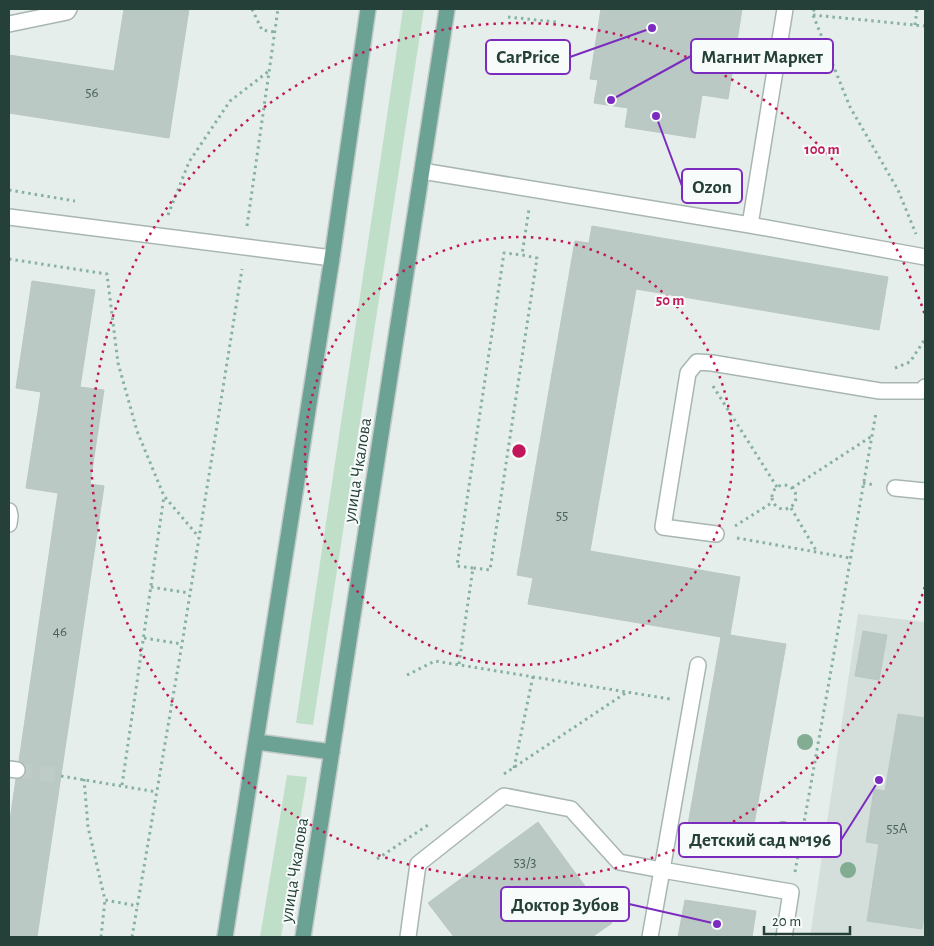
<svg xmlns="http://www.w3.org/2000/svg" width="934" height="946" font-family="'Alegreya Sans',sans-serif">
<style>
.built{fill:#d4deda}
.green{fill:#c0dfc8}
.building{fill:#bbc9c4;stroke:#b8c8c2}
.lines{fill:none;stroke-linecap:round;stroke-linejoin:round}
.minor-tunnel{stroke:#bfcbc7;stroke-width:15;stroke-dasharray:15 8;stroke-linecap:butt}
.minor-casing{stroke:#a8b6b2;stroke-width:18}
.major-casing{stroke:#c2cac8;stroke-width:18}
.path{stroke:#87b1a4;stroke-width:3;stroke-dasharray:2.5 4;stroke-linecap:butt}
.minor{stroke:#fff;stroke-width:15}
.major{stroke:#6ca294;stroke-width:15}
.tree{fill:#82ad93}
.ring{fill:none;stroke:#c2185b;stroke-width:2.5;stroke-dasharray:2.5 5}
.labels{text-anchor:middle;stroke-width:4;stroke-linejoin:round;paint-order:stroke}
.number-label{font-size:15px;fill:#4a625c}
.street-label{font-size:18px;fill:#254039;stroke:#f7fbf9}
.centre{fill:#c2185b;stroke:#f7fbf9;stroke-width:2.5}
.ring-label{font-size:15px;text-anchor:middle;font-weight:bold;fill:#c2185b;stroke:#f7fbf9;stroke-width:4;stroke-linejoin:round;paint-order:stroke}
.leader{fill:none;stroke:#7b2cbf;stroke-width:2}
.callout-dot{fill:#7b2cbf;stroke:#f7fbf9;stroke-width:2}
.callout{fill:#f7fbf9;stroke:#7b2cbf;stroke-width:2}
.callout-label{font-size:19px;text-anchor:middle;font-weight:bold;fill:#254039}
</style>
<rect width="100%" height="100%" fill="#e6eeeb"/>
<!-- built -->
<path class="built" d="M 858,614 L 925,622 L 925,937 L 810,937 Z"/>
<!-- green -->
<path class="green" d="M 403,9 L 424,9 L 313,725 L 296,723 Z
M 287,775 L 307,777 L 281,937 L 260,937 Z"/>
<!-- building -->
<path class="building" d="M 124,9 L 189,9 L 169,138 L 9,113 L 9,55 L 114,71 Z
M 601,9 L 742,9 L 728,99 L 702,95 L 695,138 L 625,127 L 628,108 L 594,103 L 598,80 L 590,79 Z
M 592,226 L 888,277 L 879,330 L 636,289 L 590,551 L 740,577 L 730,635 L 786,644 L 750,847 L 686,836 L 721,637 L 528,604 L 533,578 L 517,575 L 575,241 L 589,243 Z
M 32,281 L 95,290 L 80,387 L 104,390 L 90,484 L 104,486 L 37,937 L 9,937 L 9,827 L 16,779 L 21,778 L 26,772 L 25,766 L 19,761 L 58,493 L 26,488 L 41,392 L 16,388 Z
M 863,631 L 887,635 L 879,680 L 855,676 Z
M 898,714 L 925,718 L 925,909 L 922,929 L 867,921 L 879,844 L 866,842 L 874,789 L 885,791 Z
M 538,822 L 612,923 L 592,937 L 454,937 L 428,903 Z
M 685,900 L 756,911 L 752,937 L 678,937 Z"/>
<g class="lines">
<!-- minor-tunnel -->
<path class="minor-tunnel" d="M 17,770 L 61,776"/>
<defs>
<path id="minor" d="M 9,24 L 67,12 L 69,9
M 422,171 L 750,225 L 925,257
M 9,217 L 332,258
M 750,225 L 785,9
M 895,488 L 925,491
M 9,511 L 10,516 L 9,524
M 716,534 L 663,527 L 688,373 L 697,362 L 712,363 L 880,391 L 922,391 L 925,387
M 9,769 L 17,770
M 408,937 L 418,864 L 504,796 L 571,809 L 619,862 L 662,870 L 698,665
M 650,937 L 662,870 L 791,892 L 784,937"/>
<path id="major" d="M 257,742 L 332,752
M 225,937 L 332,258 L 368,9
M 303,937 L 447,9"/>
</defs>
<!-- minor casing -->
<use href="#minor" class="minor-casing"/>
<!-- major casing -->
<use href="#major" class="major-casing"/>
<!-- path -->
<path class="path" d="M 252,9 L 262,30 L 275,32
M 814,9 L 813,15 L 850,107 L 898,190 L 916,234
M 813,15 L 925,26
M 508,17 L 556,22
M 915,25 L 917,9
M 9,190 L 75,201
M 168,215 L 189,162 L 230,101 L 269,71
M 247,226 L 278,9
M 9,259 L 107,274 L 118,363 L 137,431 L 164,496 L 198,536
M 895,368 L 910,362 L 925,339
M 713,386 L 777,487
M 863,483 L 875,485
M772 497a12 12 0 1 1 24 0a12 12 0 1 1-24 0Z
M 792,488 L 872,436
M 791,508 L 817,552
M 735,526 L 773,502
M 737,538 L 850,558
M 473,568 L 457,566 L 504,253 L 522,255
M 151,587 L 189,593
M 144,638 L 182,644
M 459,664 L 473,568 L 490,570 L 537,258 L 522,255 L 529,209
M 407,675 L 435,661 L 670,699
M 514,768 L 533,676
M 504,774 L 627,692
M 61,776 L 157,792
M 84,779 L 88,827 L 105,900 L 138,906
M 122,785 L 164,496
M 377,859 L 428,825
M 795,872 C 823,719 849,566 876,413
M 101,937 L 105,900
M 132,937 L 182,644 L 242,269"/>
<!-- minor -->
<use href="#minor" class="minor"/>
<!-- major -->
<use href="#major" class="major"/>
</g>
<!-- trees -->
<g class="tree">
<circle cx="805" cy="742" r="8"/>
<circle cx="783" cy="829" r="8"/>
<circle cx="848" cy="870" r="8"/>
</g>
<!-- distance rings -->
<g class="ring">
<circle cx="519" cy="451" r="214"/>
<path d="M925 587A428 428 0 1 1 925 315"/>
</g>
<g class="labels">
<!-- number labels -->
<g class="number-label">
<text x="92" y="97">56</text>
<text x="562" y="520">55</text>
<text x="60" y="636">46</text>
<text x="897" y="833">55А</text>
<text x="525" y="867">53/3</text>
</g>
<!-- street labels -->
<g class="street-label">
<text transform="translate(357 470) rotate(-81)" y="6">улица Чкалова</text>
<text transform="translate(294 870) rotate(-81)" y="6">улица Чкалова</text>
</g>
</g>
<circle cx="519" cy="451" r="8" class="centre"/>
<g class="ring-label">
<text x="822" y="154">100 m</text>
<text x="670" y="305">50 m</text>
</g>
<!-- callouts -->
<path class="leader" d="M611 100L691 56M652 28L570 57M656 116L682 186M879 780L841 840M717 924L629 904"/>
<g class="callout-dot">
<circle cx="611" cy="100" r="5"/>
<circle cx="652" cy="28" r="5"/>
<circle cx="656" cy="116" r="5"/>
<circle cx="879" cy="780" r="5"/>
<circle cx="717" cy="924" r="5"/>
</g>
<g class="callout">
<rect x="691" y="39" width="142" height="34" rx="5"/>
<rect x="486" y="40" width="84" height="34" rx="5"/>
<rect x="682" y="169" width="60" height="34" rx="5"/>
<rect x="679" y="823" width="162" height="34" rx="5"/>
<rect x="501" y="887" width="128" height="34" rx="5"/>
</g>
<g class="callout-label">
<text x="762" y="63">Магнит Маркет</text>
<text x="528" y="63">CarPrice</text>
<text x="712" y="193">Ozon</text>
<text x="760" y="846">Детский сад №196</text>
<text x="565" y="911">Доктор Зубов</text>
</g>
<!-- border -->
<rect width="934" height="946" fill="none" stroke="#254039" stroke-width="20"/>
<!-- scale -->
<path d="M764 926v8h86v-8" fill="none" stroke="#254039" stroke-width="2.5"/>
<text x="772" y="926" font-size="15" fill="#254039" stroke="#f7fbf9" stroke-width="4" paint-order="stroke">20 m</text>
</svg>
